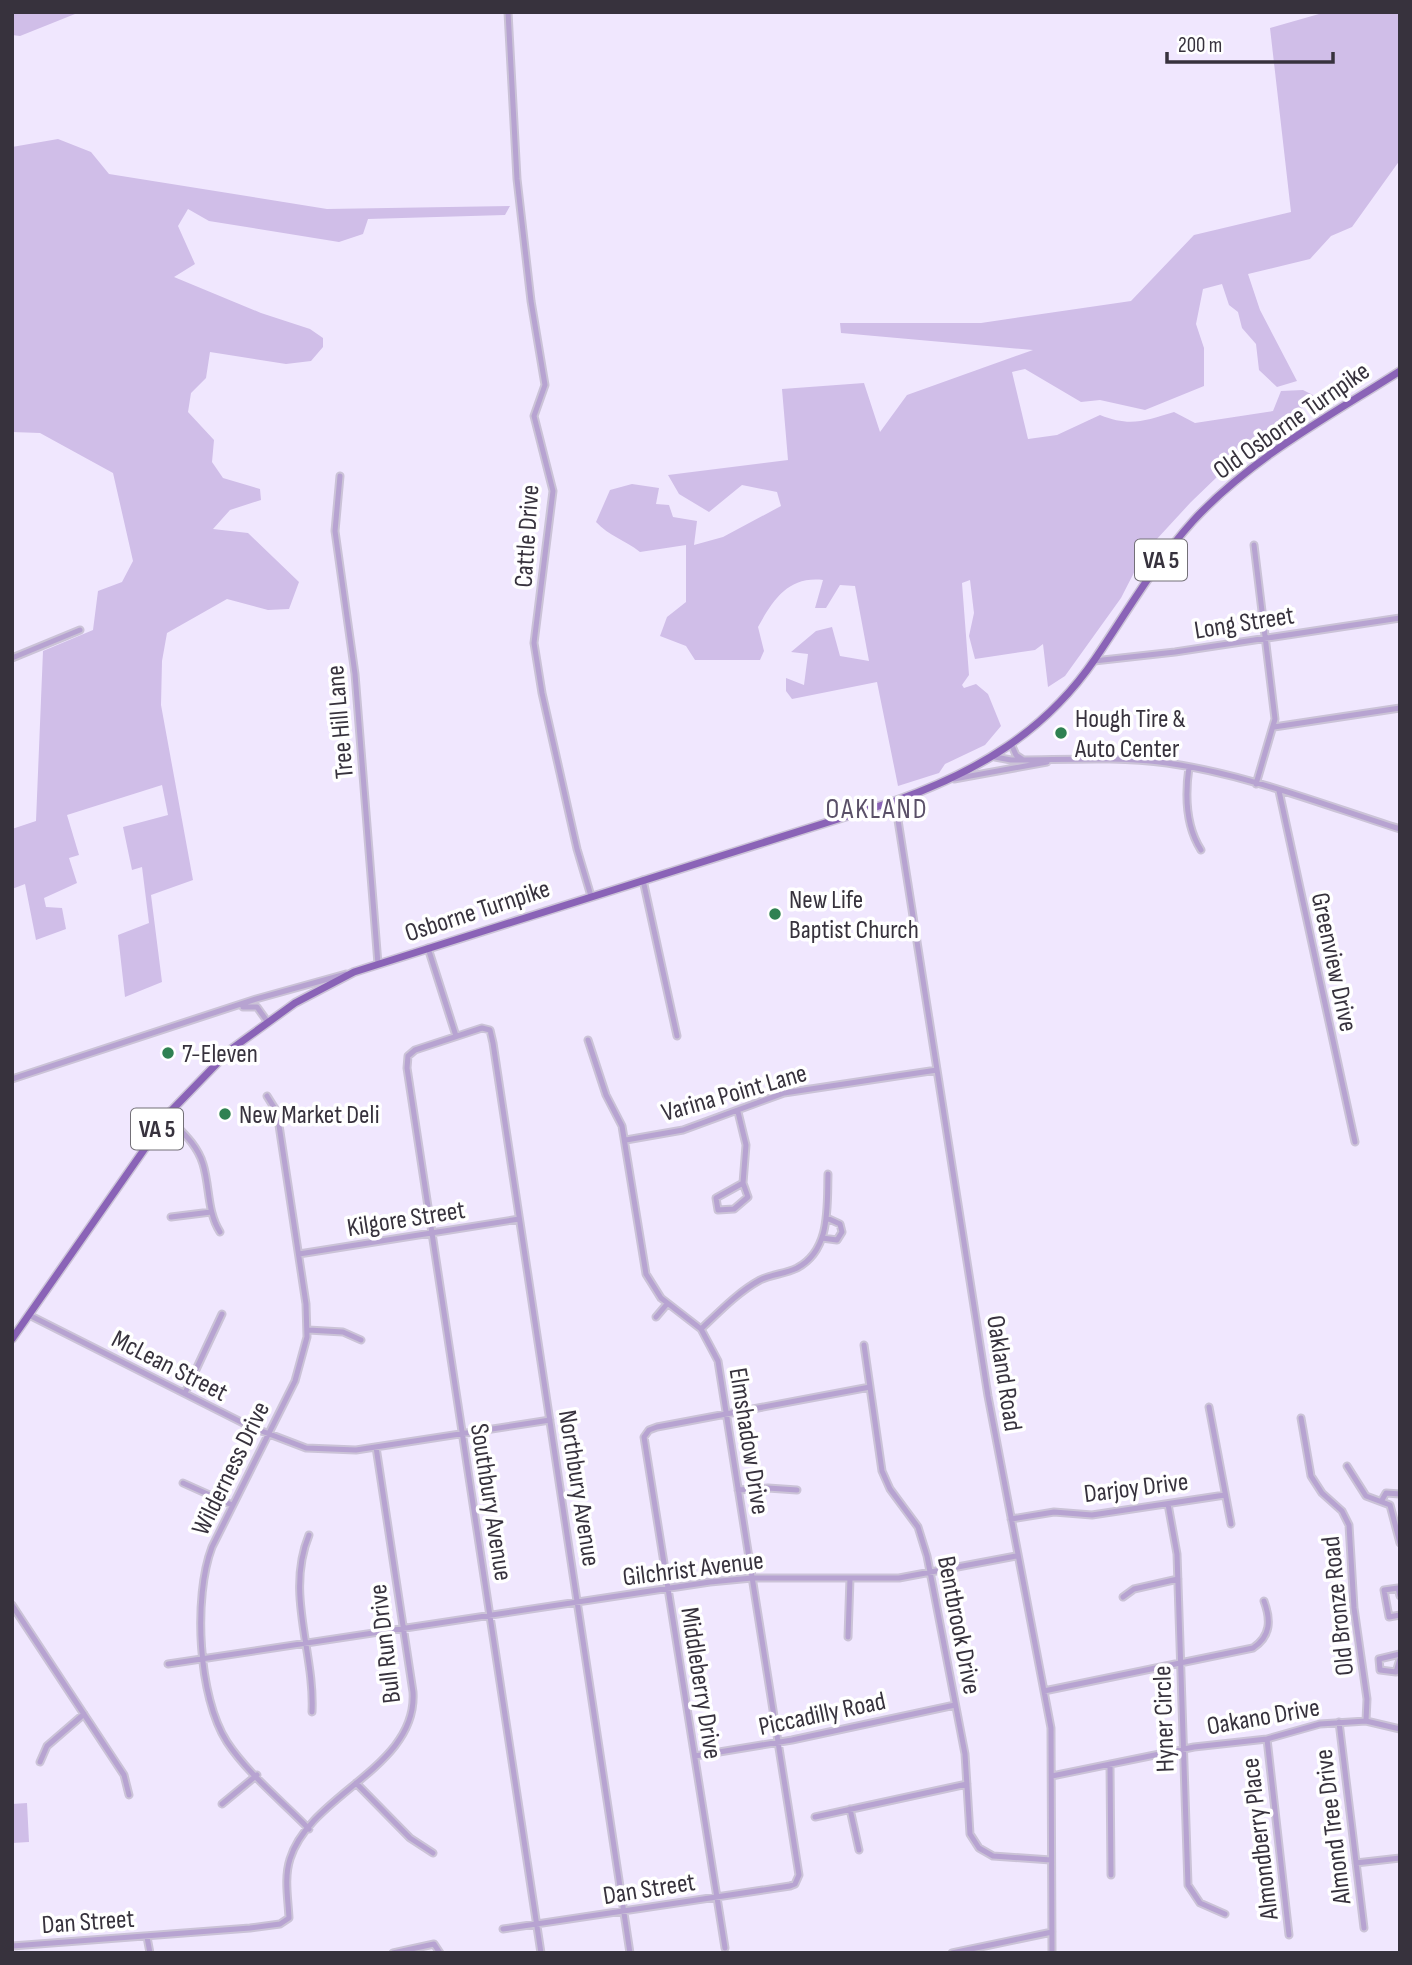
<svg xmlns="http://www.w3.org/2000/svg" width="1412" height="1965" font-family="'Sofia Sans Condensed',sans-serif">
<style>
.green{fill:#d0bee8}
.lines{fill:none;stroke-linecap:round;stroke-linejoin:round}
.minor-casing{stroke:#cbc3d7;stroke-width:9}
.major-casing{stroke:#cbc3d7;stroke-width:10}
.minor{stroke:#b7a3d1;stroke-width:5}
.major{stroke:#8a63b7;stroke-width:7}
.poi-dot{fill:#2f8152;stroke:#fff;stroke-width:2.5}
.labels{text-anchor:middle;stroke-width:7;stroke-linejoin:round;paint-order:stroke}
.shield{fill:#fff;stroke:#737077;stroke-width:2}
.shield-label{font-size:24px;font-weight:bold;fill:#37323d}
.street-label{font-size:26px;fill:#37323d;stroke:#fff}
.poi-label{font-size:26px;fill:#37323d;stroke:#fff;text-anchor:start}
.neighbourhood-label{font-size:28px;letter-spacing:2px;fill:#5a5068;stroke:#fff}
</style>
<rect width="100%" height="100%" fill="#f0e7fe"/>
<!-- green -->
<path class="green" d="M 12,12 L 80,12 L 20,36 L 12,35 Z
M 1326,12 L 1400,12 L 1400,160 L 1352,227 L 1331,236 L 1310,259 L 1248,274 L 1260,310 L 1297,381 L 1277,387 L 1259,370 L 1256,344 L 1242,328 L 1238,312 L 1229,305 L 1222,284 L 1203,289 L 1196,324 L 1204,348 L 1204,386 L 1145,410 L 1100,400 L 1081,402 L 1025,369 L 1012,372 L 1028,439 L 1057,435 L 1100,415 C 1130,427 1144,421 1174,412 L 1195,423 L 1273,411 L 1281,391 L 1303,390 L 1313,395 L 1312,401 L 1246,449 L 1191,502 L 1144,553 L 1121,598 L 1065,676 L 1048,687 L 1043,644 L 1035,650 L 975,659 L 969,636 L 974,613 L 970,580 L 962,583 L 969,675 L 962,685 L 964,688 L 976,684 L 988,694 L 1001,726 L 985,745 L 945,764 L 939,773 L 898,786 L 877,682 L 792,699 L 786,691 L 786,678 L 804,685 L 808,654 L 791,652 L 816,631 L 832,627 L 840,656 L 869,661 L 855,586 L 840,585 L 826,608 L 815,608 L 823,580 C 788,576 773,600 758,627 L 764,651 L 760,660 L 695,660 L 686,646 L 660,636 L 667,617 L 686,602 L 686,545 L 640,552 C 625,540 609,536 596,522 L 610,490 L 632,484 L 659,488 L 656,504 L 669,505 L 673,517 L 697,521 L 694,545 L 723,537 L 781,506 L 777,492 L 742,485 L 709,512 L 679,494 L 668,475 L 788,460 L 782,389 L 864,383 L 880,432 L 907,395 L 1033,350 L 841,333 L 840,323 L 981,323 L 1131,301 L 1194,235 L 1291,212 L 1270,28 Z
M 58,139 L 91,152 L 109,174 L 327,209 L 510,206 L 505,215 L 368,219 L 363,234 L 339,242 L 209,221 L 188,209 L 178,226 L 195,264 L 174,277 L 261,313 L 310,329 L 323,338 L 323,347 L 311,361 L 286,364 L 210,352 L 206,378 L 191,393 L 188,412 L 214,440 L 212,462 L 223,478 L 260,489 L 261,500 L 230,510 L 213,529 L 248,533 L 299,582 L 289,609 L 268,610 L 227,599 L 167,633 L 162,661 L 161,705 L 193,880 L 151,895 L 162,982 L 125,997 L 118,935 L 149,923 L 142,867 L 132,870 L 123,827 L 168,815 L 162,785 L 67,815 L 79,855 L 69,858 L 77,883 L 44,898 L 46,907 L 62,908 L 66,929 L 36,940 L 25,884 L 12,889 L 12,829 L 36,821 L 43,651 L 93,630 L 98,591 L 122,582 L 133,561 L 113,473 L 40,433 L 12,432 L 12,147 Z
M 27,1803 L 29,1842 L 12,1843 L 12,1804 Z"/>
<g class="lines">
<defs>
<path id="minor" d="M 508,12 L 517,179 L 531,301 L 545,385 L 534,416 L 553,491 L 534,643 L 542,693 L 577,849 L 591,896
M 340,476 L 335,531 L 355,674 L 378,964
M 1254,545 L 1275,719 L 1256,784
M 12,658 L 80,630
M 1094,661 L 1175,652 L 1400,618
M 1274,727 L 1400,708
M 1012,746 L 1016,755 L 1022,759
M 995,757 L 1011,760 C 1063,760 1115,756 1167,763 C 1246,774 1324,805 1400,829
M 1189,767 C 1185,795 1185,825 1201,850
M 954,779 L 1047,762
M 1279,791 L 1355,1142
M 895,801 L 988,1396 L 1051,1728 L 1052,1953
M 643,880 L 677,1036
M 428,948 L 456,1036
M 243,1007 L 257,1007 L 267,1021
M 12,1079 L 256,999 L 346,974
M 267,1096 L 277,1112 L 306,1304 L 307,1337 L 295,1381 L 212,1547 C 193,1597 198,1697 227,1742 C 248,1774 282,1801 309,1829
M 738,1112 L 746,1145 L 743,1183 L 748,1197 L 734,1209 L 718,1210 L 716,1198 L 743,1183
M 167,1116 C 181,1131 197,1144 203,1164 C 210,1187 207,1212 220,1232
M 626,1140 L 683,1130 L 784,1093 L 937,1070
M 171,1217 L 211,1212
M 822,1238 L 837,1240 L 842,1232 L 840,1224 L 827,1218
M 299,1254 L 519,1219
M 29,1315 L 251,1427 L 306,1448 L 356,1450 L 550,1420
M 656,1317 L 667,1304
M 701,1329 C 719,1312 738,1292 760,1280 C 772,1274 785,1274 797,1268 C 831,1250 827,1207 828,1174
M 308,1330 L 343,1332 L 361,1340
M 864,1345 L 882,1471 L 890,1489 L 918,1527 L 927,1556 L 965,1754 L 970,1834 L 979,1848 L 993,1856 L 1051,1860
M 185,1393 L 222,1314
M 1209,1407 L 1231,1524
M 1301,1418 L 1311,1476 L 1322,1493 L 1342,1511 L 1349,1525 L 1354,1608 L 1367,1699 L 1366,1721
M 1347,1466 L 1366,1496 L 1390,1505 L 1400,1543
M 183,1483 L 232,1505
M 738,1490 L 768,1488 L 797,1490
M 1382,1500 L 1386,1493 L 1400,1494
M 1168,1504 L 1177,1554 L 1188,1885 L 1200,1903 L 1225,1914
M 1011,1519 L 1054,1512 L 1092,1515 L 1225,1495
M 309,1535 C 285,1594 315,1652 312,1712
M 1400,1596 L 1398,1588 L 1384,1590 L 1389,1617 L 1400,1615
M 1123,1597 L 1134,1589 L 1178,1579
M 12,1605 L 124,1775 L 129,1795
M 848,1637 L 850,1578
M 1400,1654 L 1379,1659 L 1380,1670 L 1396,1672 L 1400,1659
M 168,1664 L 710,1582 L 752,1578 L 899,1578 L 1016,1556
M 1044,1691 L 1253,1648 C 1271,1636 1271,1620 1264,1601
M 1339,1722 L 1364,1928
M 1267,1739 L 1289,1935
M 695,1756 L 792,1740 L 955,1705
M 40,1762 L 47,1746 L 84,1714
M 1110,1764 L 1111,1875
M 1052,1776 L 1194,1747 L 1267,1739 L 1320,1724 L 1366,1721 L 1400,1729
M 356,1783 L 410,1838 L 433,1853
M 222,1804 L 257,1775
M 850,1809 L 859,1850
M 815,1817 L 967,1784
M 1356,1863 L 1400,1858
M 503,1929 L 790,1886 L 795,1884 L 799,1875 L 718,1361 L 701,1329 L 661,1298 L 646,1274 L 622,1126 L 606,1095 L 588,1040
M 147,1937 L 150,1953
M 12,1946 L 250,1928 L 280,1924 L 289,1918 C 288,1898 284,1878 290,1859 C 310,1794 418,1767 413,1692 L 376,1447
M 725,1948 L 644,1437 L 649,1430 L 657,1427 L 870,1387
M 393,1953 L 434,1944 L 440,1953
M 541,1953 L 407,1068 L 408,1056 L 415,1050 L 482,1028 L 490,1030 L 493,1043 L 630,1953
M 952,1953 L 1052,1932"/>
<path id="major" d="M 12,1339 L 171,1111 L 230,1050 L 295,1003 L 354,972 L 895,801 C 977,772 1045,732 1095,659 C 1127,612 1155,563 1193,521 C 1251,458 1328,417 1400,371"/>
</defs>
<!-- minor casing -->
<use href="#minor" class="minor-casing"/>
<!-- major casing -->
<use href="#major" class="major-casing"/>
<!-- minor -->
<use href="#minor" class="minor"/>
<!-- major -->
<use href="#major" class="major"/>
</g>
<!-- markers -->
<g class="poi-dot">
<circle cx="1061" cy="733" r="7"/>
<circle cx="775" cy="914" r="7"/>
<circle cx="168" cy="1053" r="7"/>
<circle cx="225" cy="1114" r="7"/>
</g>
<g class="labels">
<!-- shield labels -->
<g class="shield">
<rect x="1135" y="539.5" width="52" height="41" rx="5"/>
<rect x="131" y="1108.5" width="52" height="41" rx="5"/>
</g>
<g class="shield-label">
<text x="1161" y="568">VA 5</text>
<text x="157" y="1137">VA 5</text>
</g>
<!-- street labels -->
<g class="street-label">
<text transform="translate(1291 420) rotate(-35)" y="9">Old Osborne Turnpike</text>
<text transform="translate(526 536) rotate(-86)" y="9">Cattle Drive</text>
<text transform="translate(1244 622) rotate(-9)" y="9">Long Street</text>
<text transform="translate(339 722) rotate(-95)" y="9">Tree Hill Lane</text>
<text transform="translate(477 910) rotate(-18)" y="9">Osborne Turnpike</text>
<text transform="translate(1335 962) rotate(78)" y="9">Greenview Drive</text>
<text transform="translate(734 1092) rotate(-16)" y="9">Varina Point Lane</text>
<text transform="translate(406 1218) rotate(-9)" y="9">Kilgore Street</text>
<text transform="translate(170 1365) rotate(27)" y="9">McLean Street</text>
<text transform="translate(1005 1373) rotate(81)" y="9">Oakland Road</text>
<text transform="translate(750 1441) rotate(81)" y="9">Elmshadow Drive</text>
<text transform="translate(230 1468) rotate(-64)" y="9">Wilderness Drive</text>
<text transform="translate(1136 1487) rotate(-7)" y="9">Darjoy Drive</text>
<text transform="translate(580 1488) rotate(81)" y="9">Northbury Avenue</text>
<text transform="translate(492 1502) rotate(81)" y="9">Southbury Avenue</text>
<text transform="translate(693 1568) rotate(-7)" y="9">Gilchrist Avenue</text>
<text transform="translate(1337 1606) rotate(-96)" y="9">Old Bronze Road</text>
<text transform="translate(960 1625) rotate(79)" y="9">Bentbrook Drive</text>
<text transform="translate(384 1644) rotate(-97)" y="9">Bull Run Drive</text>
<text transform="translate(702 1683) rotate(81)" y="9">Middleberry Drive</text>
<text transform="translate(822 1713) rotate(-12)" y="9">Piccadilly Road</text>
<text transform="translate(1263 1716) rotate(-10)" y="9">Oakano Drive</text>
<text transform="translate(1163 1719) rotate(-92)" y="9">Hyner Circle</text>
<text transform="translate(1332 1827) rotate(-97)" y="9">Almond Tree Drive</text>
<text transform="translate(1259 1839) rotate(-97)" y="9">Almondberry Place</text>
<text transform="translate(649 1888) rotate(-9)" y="9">Dan Street</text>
<text transform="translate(88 1921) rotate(-4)" y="9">Dan Street</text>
</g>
<!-- poi labels -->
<g class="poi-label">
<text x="1075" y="727">Hough Tire &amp;<tspan x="1075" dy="30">Auto Center</tspan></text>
<text x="789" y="908">New Life<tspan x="789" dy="30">Baptist Church</tspan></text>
<text x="182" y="1062">7-Eleven</text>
<text x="239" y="1123">New Market Deli</text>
</g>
<!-- neighbourhood labels -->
<g class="neighbourhood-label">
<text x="877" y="818">OAKLAND</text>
</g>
</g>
<!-- border -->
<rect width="1412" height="1965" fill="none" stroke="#37323d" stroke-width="28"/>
<!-- scale -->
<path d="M1167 52v10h166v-10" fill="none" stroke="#37323d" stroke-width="3.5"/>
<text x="1178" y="52" font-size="21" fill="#37323d" stroke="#ffffff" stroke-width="5" paint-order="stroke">200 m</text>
</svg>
